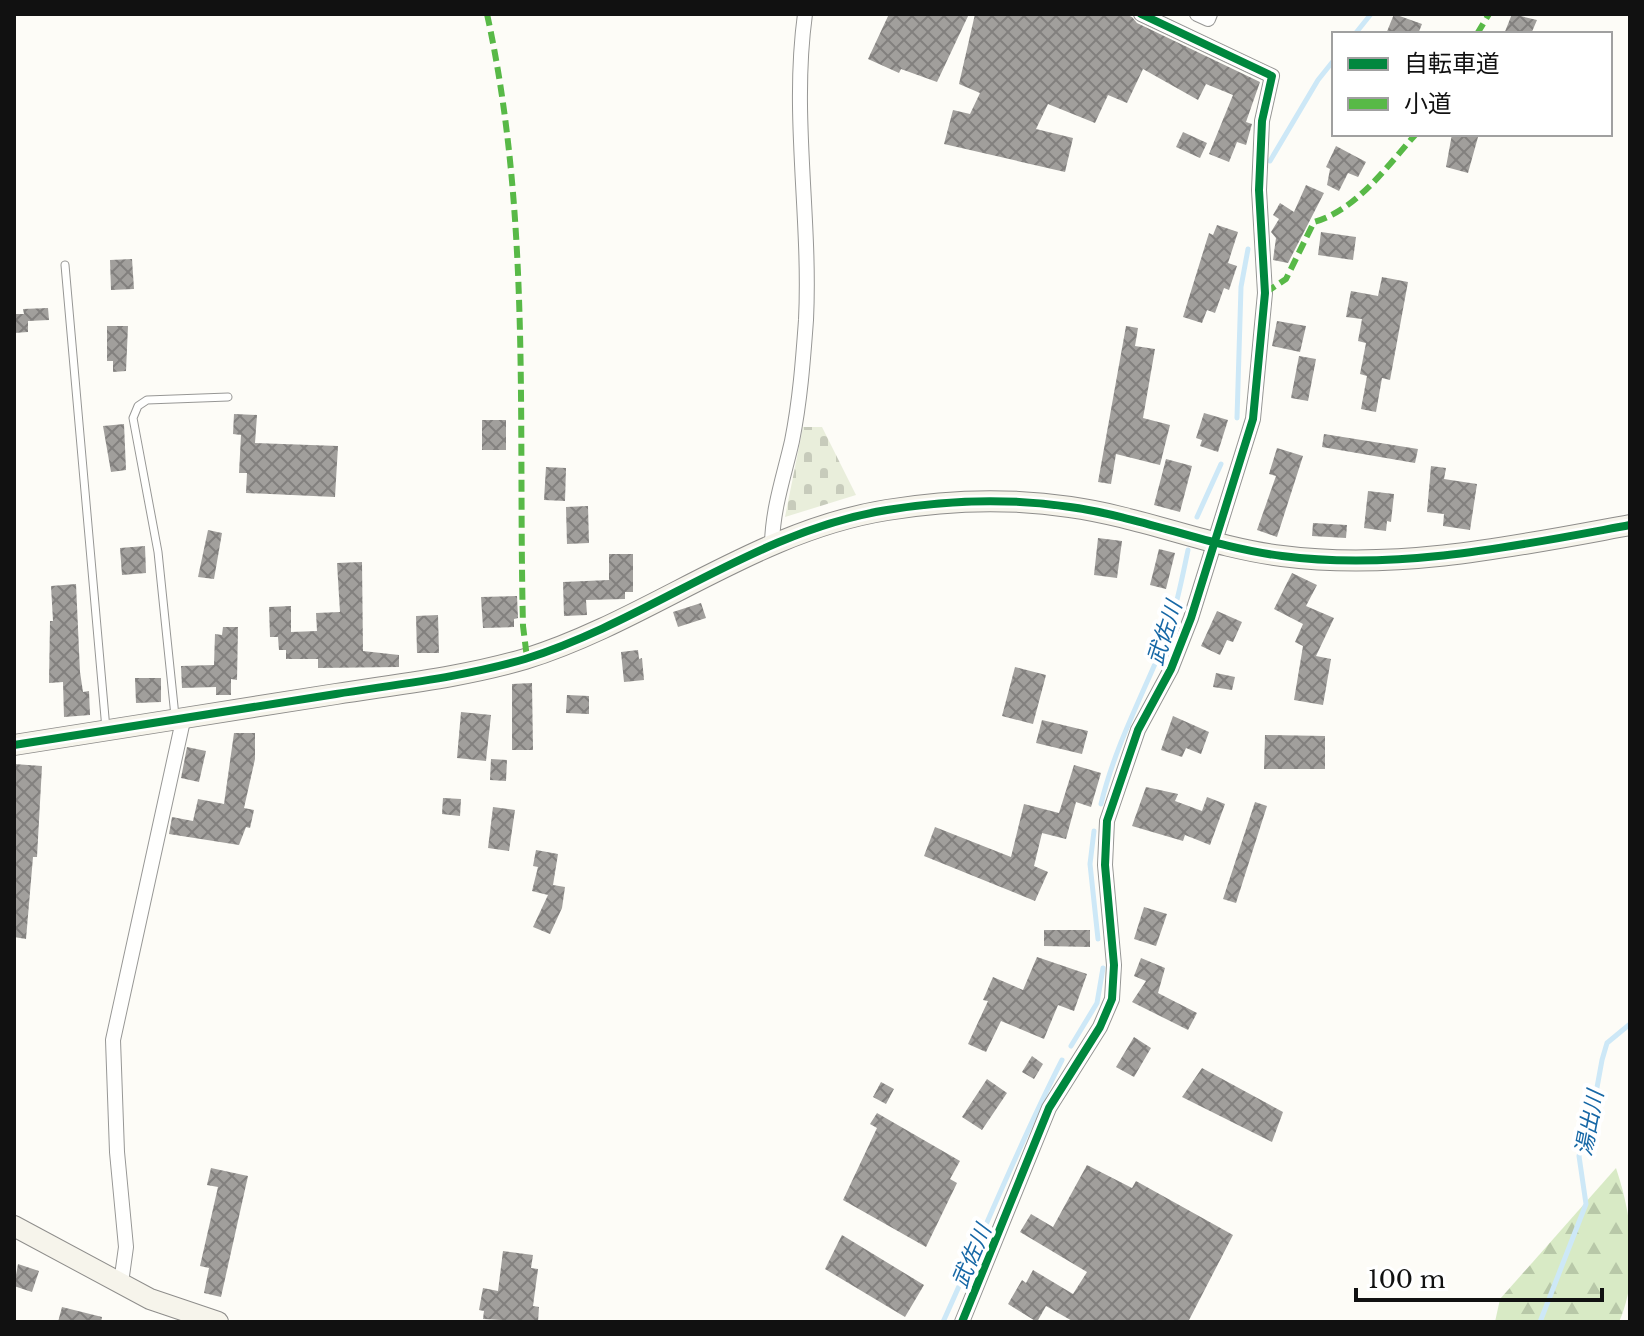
<svg xmlns="http://www.w3.org/2000/svg" width="1644" height="1336" font-family="'Libre Baskerville','Noto Sans JP',serif">
<style>
.forest{fill:url(#forest-firs)}
.cemetery{fill:url(#cemetery-stones)}
.lines{fill:none;stroke-linecap:round;stroke-linejoin:round}
.stream{stroke:#cde8f7;stroke-width:5}
.building{fill:url(#building-cross-hatch)}
.lane-casing{stroke:#979795;stroke-width:9}
.street-casing{stroke:#979795;stroke-width:16}
.secondary-casing{stroke:#8e8d8b;stroke-width:22}
.lane{stroke:#fffffe;stroke-width:7}
.street{stroke:#fffffe;stroke-width:14}
.secondary{stroke:#f6f4eb;stroke-width:20}
.quiet{stroke:#58b947;stroke-width:6;stroke-dasharray:12 6;stroke-linecap:butt}
.cycleway-casing{stroke:#fff;stroke-width:13}
.cycleway{stroke:#00873e;stroke-width:8}
.labels{text-anchor:middle;stroke-width:8;stroke-linejoin:round;paint-order:stroke}
.water-label{font-size:22px;font-style:italic;fill:#1768a6;stroke:#fff}
</style>
<defs>
<pattern id="forest-firs" width="22" height="20" patternUnits="userSpaceOnUse" patternTransform="scale(2)"><rect width="22" height="20" fill="#d8eac5"/><path d="M5 1l3.5 6h-7zM16 11l3.5 6h-7z" fill="#b8c8a8"/></pattern>
<pattern id="cemetery-stones" width="16" height="16" patternUnits="userSpaceOnUse" patternTransform="scale(2)"><rect width="16" height="16" fill="#e9eedb"/><path d="M2 7V4a2 2 0 0 1 4 0v3zM10 15v-3a2 2 0 0 1 4 0v3z" fill="#c7cbbb"/></pattern>
<pattern id="building-cross-hatch" width="8" height="8" patternUnits="userSpaceOnUse" patternTransform="scale(2)"><rect width="8" height="8" fill="#a19f9c"/><path d="M0 0l8 8M0 8l8-8" fill="none" stroke="#82807e"/></pattern>
</defs>
<rect width="100%" height="100%" fill="#fdfcf7"/>
<!-- forest -->
<path class="forest" d="M 1616,1168 C 1632,1216 1640,1274 1619,1322 L 1495,1322 L 1500,1299 Z"/>
<!-- cemetery -->
<path class="cemetery" d="M 803,427 L 822,427 L 856,495 L 785,517 Z"/>
<g class="lines">
<!-- stream -->
<path class="stream" d="M 1355,34 L 1371,14
M 1270,161 L 1318,80 L 1334,60
M 1237,418 L 1241,287 L 1248,249
M 1197,517 L 1221,464
M 1101,804 C 1114,750 1139,702 1161,650 C 1174,618 1181,584 1188,550
M 1094,831 L 1090,864 L 1098,939
M 1071,1046 L 1097,1003 L 1103,968
M 943,1322 C 983,1234 1018,1146 1062,1060
M 1540,1322 L 1586,1204 L 1579,1156 L 1594,1104 L 1602,1060 L 1607,1043 L 1630,1024"/>
</g>
<!-- building -->
<path class="building" d="M 889,14 L 969,14 L 937,82 L 901,69 L 899,73 L 868,59 Z
M 975,14 L 1125,14 L 1132,17 L 1137,23 L 1260,82 L 1246,122 L 1252,124 L 1246,145 L 1237,142 L 1229,162 L 1209,154 L 1233,95 L 1206,84 L 1198,100 L 1143,69 L 1127,103 L 1108,95 L 1095,123 L 1048,104 L 1036,129 L 1073,138 L 1065,172 L 944,144 L 953,110 L 970,114 L 980,93 L 959,84 Z
M 1394,14 L 1422,24 L 1418,34 L 1386,34 Z
M 1512,14 L 1537,20 L 1531,34 L 1504,34 Z
M 1183,132 L 1207,143 L 1200,158 L 1176,147 Z
M 1452,134 L 1478,137 L 1468,173 L 1446,167 Z
M 1336,146 L 1366,162 L 1358,177 L 1348,173 L 1339,191 L 1327,185 L 1330,169 L 1326,167 Z
M 1306,185 L 1324,193 L 1288,263 L 1273,260 L 1276,238 L 1271,232 L 1279,219 L 1273,215 L 1280,203 L 1294,212 Z
M 1217,225 L 1238,232 L 1228,263 L 1237,266 L 1229,290 L 1224,288 L 1215,313 L 1207,310 L 1202,323 L 1183,317 L 1209,233 L 1213,235 Z
M 1321,232 L 1356,237 L 1353,260 L 1318,255 Z
M 132,259 L 134,289 L 111,290 L 110,260 Z
M 1382,277 L 1408,282 L 1390,380 L 1382,378 L 1376,412 L 1361,409 L 1367,376 L 1360,374 L 1366,343 L 1358,341 L 1362,319 L 1346,317 L 1351,291 L 1378,296 Z
M 48,308 L 49,320 L 28,321 L 28,332 L 14,333 L 14,314 L 24,314 L 23,309 Z
M 1277,321 L 1306,326 L 1300,352 L 1272,346 Z
M 107,326 L 128,326 L 126,371 L 113,372 L 113,361 L 107,361 Z
M 1126,326 L 1138,328 L 1135,346 L 1155,349 L 1143,418 L 1170,425 L 1160,465 L 1116,454 L 1111,484 L 1098,482 Z
M 1299,356 L 1316,359 L 1308,401 L 1291,398 Z
M 1204,413 L 1228,420 L 1218,452 L 1200,446 L 1202,440 L 1196,438 Z
M 234,414 L 257,415 L 255,443 L 338,446 L 335,497 L 246,493 L 247,473 L 239,473 L 241,435 L 233,434 Z
M 482,420 L 506,420 L 506,450 L 482,450 Z
M 124,424 L 126,470 L 111,472 L 103,426 Z
M 1324,434 L 1418,449 L 1415,463 L 1322,447 Z
M 1277,448 L 1303,456 L 1277,537 L 1257,530 L 1276,476 L 1269,474 Z
M 1166,459 L 1192,466 L 1180,512 L 1154,505 Z
M 1431,466 L 1446,468 L 1444,479 L 1477,484 L 1470,530 L 1443,526 L 1444,514 L 1427,512 Z
M 546,467 L 566,468 L 565,501 L 544,500 Z
M 1368,491 L 1394,494 L 1391,522 L 1387,521 L 1386,531 L 1364,528 Z
M 588,506 L 589,543 L 567,544 L 566,507 Z
M 1313,523 L 1347,525 L 1346,538 L 1312,536 Z
M 208,530 L 222,533 L 214,579 L 198,577 Z
M 1098,538 L 1122,541 L 1117,578 L 1094,575 Z
M 145,546 L 146,573 L 122,575 L 120,548 Z
M 1159,549 L 1175,553 L 1166,589 L 1150,585 Z
M 609,554 L 633,554 L 633,592 L 625,592 L 625,599 L 586,600 L 587,615 L 564,616 L 563,582 L 609,580 Z
M 362,562 L 363,651 L 399,655 L 399,667 L 318,668 L 318,659 L 286,659 L 286,650 L 279,650 L 278,637 L 270,637 L 269,607 L 291,606 L 291,632 L 317,631 L 316,613 L 340,612 L 337,563 Z
M 1292,573 L 1317,585 L 1306,606 L 1334,618 L 1316,656 L 1331,659 L 1323,705 L 1294,700 L 1303,646 L 1295,642 L 1303,624 L 1274,609 Z
M 76,584 L 80,672 L 83,692 L 89,691 L 90,715 L 64,717 L 63,682 L 49,683 L 50,621 L 53,621 L 51,586 Z
M 517,596 L 518,618 L 514,619 L 514,627 L 483,628 L 481,597 Z
M 701,603 L 706,618 L 678,627 L 673,612 Z
M 1217,611 L 1242,622 L 1233,642 L 1227,640 L 1220,655 L 1201,646 Z
M 438,615 L 439,653 L 417,653 L 416,616 Z
M 223,627 L 238,627 L 237,680 L 231,679 L 231,695 L 216,695 L 216,687 L 182,688 L 181,666 L 214,665 L 215,634 L 222,635 Z
M 638,650 L 639,659 L 642,658 L 644,680 L 624,682 L 621,652 Z
M 1015,667 L 1046,675 L 1033,724 L 1002,716 Z
M 1216,673 L 1235,677 L 1232,690 L 1213,687 Z
M 135,678 L 161,678 L 161,702 L 136,703 Z
M 532,683 L 533,750 L 512,750 L 512,684 Z
M 567,695 L 589,696 L 589,714 L 566,713 Z
M 461,712 L 491,715 L 486,761 L 457,758 Z
M 1173,716 L 1209,732 L 1201,754 L 1186,748 L 1182,757 L 1161,750 Z
M 1042,720 L 1088,731 L 1082,754 L 1036,743 Z
M 234,733 L 255,733 L 255,759 L 244,808 L 254,810 L 250,828 L 246,827 L 239,845 L 169,834 L 172,817 L 193,821 L 198,799 L 224,804 Z
M 1265,735 L 1325,736 L 1325,769 L 1264,769 Z
M 187,747 L 206,751 L 199,782 L 181,778 Z
M 491,759 L 507,760 L 506,781 L 490,780 Z
M 14,764 L 42,766 L 37,857 L 33,857 L 26,939 L 14,937 Z
M 1074,765 L 1101,773 L 1091,807 L 1076,802 L 1066,839 L 1042,833 L 1034,866 L 1048,872 L 1035,901 L 924,856 L 935,827 L 1011,857 L 1024,804 L 1059,813 Z
M 1146,787 L 1178,794 L 1175,801 L 1202,811 L 1207,797 L 1225,804 L 1210,845 L 1185,835 L 1183,841 L 1132,826 Z
M 443,798 L 461,799 L 460,816 L 442,814 Z
M 1255,802 L 1267,806 L 1236,903 L 1223,899 Z
M 493,807 L 515,810 L 509,851 L 488,848 Z
M 536,850 L 558,854 L 553,885 L 565,887 L 562,908 L 550,934 L 533,927 L 548,895 L 532,891 L 538,867 L 533,866 Z
M 1144,907 L 1167,914 L 1156,946 L 1134,939 Z
M 1044,930 L 1090,930 L 1090,947 L 1044,946 Z
M 1037,957 L 1087,974 L 1074,1011 L 1058,1005 L 1044,1039 L 1001,1021 L 986,1052 L 968,1044 L 988,1001 L 983,1000 L 993,977 L 1023,990 Z
M 1141,958 L 1165,968 L 1158,993 L 1197,1013 L 1188,1030 L 1132,1002 L 1146,981 L 1134,976 Z
M 1134,1037 L 1151,1048 L 1134,1077 L 1116,1067 Z
M 1032,1056 L 1043,1064 L 1034,1079 L 1022,1072 Z
M 1202,1068 L 1283,1112 L 1272,1142 L 1182,1097 Z
M 987,1079 L 1007,1093 L 982,1130 L 962,1117 Z
M 881,1082 L 894,1089 L 886,1104 L 873,1097 Z
M 877,1113 L 960,1161 L 950,1179 L 957,1183 L 926,1247 L 843,1200 L 877,1128 L 870,1124 Z
M 1087,1165 L 1132,1188 L 1136,1181 L 1233,1235 L 1188,1322 L 1074,1322 L 1046,1306 L 1037,1322 L 1008,1304 L 1022,1280 L 1026,1283 L 1033,1270 L 1073,1294 L 1087,1272 L 1020,1232 L 1031,1214 L 1053,1227 Z
M 211,1168 L 248,1176 L 221,1297 L 204,1293 L 209,1268 L 200,1266 L 218,1187 L 207,1185 Z
M 842,1235 L 924,1285 L 905,1317 L 825,1269 Z
M 503,1251 L 533,1255 L 531,1268 L 538,1269 L 533,1306 L 539,1307 L 538,1322 L 483,1319 L 484,1311 L 479,1310 L 483,1288 L 498,1291 Z
M 18,1264 L 39,1271 L 32,1292 L 14,1286 Z
M 62,1307 L 102,1317 L 101,1322 L 58,1322 Z"/>
<g class="lines">
<defs>
<path id="lane" d="M 65,265 L 106,729
M 175,716 L 158,552 L 133,418 L 138,406 L 147,400 L 228,397"/>
<path id="street" d="M 1197,14 L 1208,19 L 1210,14
M 772,543 C 773,507 784,476 792,441 C 800,401 803,361 806,320 C 811,218 791,116 805,14
M 121,1283 L 126,1247 L 117,1152 L 113,1040 L 184,716
M 962,1322 L 1049,1108 L 1100,1027 L 1112,999 L 1114,965 L 1105,865 L 1107,821 L 1138,730 L 1171,669 L 1191,618 L 1253,419 L 1265,293 L 1259,190 L 1262,121 L 1272,76 L 1141,14"/>
<path id="secondary" d="M 14,745 C 121,728 229,711 336,694 C 399,684 464,677 525,659 C 650,620 755,531 887,510 C 947,500 1010,498 1070,507 C 1142,517 1210,547 1282,556 C 1398,571 1516,546 1630,525
M 14,1226 L 150,1299 L 218,1322"/>
</defs>
<!-- lane casing -->
<use href="#lane" class="lane-casing"/>
<!-- street casing -->
<use href="#street" class="street-casing"/>
<!-- secondary casing -->
<use href="#secondary" class="secondary-casing"/>
<!-- lane -->
<use href="#lane" class="lane"/>
<!-- street -->
<use href="#street" class="street"/>
<!-- secondary -->
<use href="#secondary" class="secondary"/>
<!-- quiet -->
<path class="quiet" d="M 487,14 C 531,214 518,422 523,626 L 527,658
M 1477,34 L 1489,14
M 1265,293 L 1286,279 L 1314,222 C 1358,209 1386,167 1416,134"/>
<defs>
<path id="cycleway" d="M 14,745 C 121,728 229,711 336,694 C 399,684 464,677 525,659 C 650,620 755,531 887,510 C 947,500 1010,498 1070,507 C 1142,517 1210,547 1282,556 C 1398,571 1516,546 1630,525
M 962,1322 L 1049,1108 L 1100,1027 L 1112,999 L 1114,965 L 1105,865 L 1107,821 L 1138,730 L 1171,669 L 1191,618 L 1253,419 L 1265,293 L 1259,190 L 1262,121 L 1272,76 L 1141,14"/>
</defs>
<!-- cycleway casing -->
<use href="#cycleway" class="cycleway-casing"/>
<!-- cycleway -->
<use href="#cycleway" class="cycleway"/>
</g>
<g class="labels">
<!-- water labels -->
<g class="water-label">
<text transform="translate(1164 633) rotate(-72)" y="8">武佐川</text>
<text transform="translate(1589 1123) rotate(-79)" y="8">湯出川</text>
<text transform="translate(971 1256) rotate(-67)" y="8">武佐川</text>
</g>
</g>
<!-- border -->
<rect width="1644" height="1336" fill="none" stroke="#111111" stroke-width="32"/>
<!-- legend -->
<rect x="1332" y="32" width="280" height="104" fill="#ffffff" stroke="#a0a0a0" stroke-width="2"/>
<rect x="1348" y="58" width="40" height="12" fill="#00873e" stroke="#a0a0a0" stroke-width="2"/>
<text x="1404" y="72" font-size="24" fill="#111111">自転車道</text>
<rect x="1348" y="98" width="40" height="12" fill="#58b947" stroke="#a0a0a0" stroke-width="2"/>
<text x="1404" y="112" font-size="24" fill="#111111">小道</text>
<!-- scale -->
<path d="M1356 1288v12h246v-12" fill="none" stroke="#111111" stroke-width="4"/>
<text x="1368" y="1288" font-size="24" fill="#111111" stroke="#ffffff" stroke-width="6" paint-order="stroke">100 m</text>
</svg>
